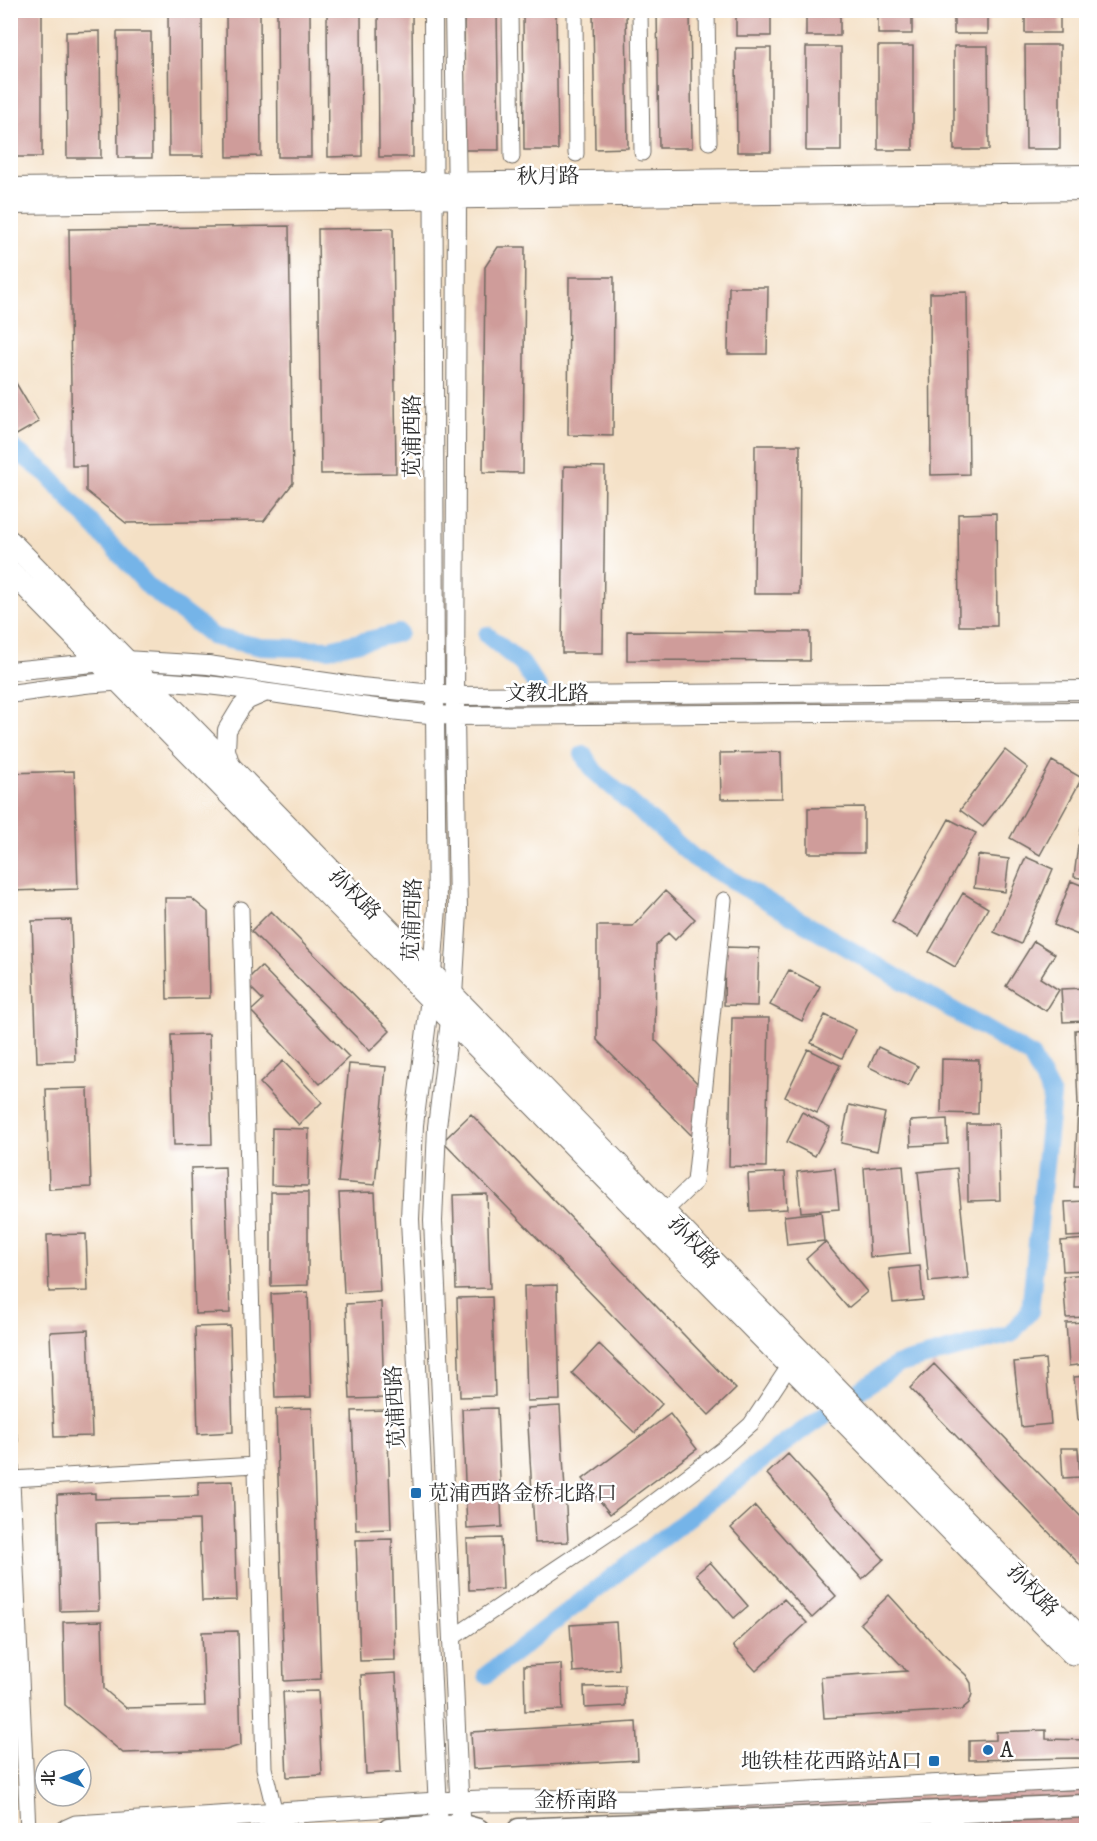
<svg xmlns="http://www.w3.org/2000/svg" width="1097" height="1841" font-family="'IM FELL DW Pica','Noto Serif SC',serif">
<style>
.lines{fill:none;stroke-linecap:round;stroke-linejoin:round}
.canal{stroke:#74b4e8;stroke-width:18}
.building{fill:#cf9c9a}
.minor-casing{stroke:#716a61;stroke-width:17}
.tertiary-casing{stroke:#716a61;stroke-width:20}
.secondary-casing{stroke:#716a61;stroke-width:23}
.primary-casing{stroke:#716a61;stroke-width:25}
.minor{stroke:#fff;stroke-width:15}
.tertiary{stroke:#fff;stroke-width:18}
.secondary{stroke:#fff;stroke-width:21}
.primary{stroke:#fff;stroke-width:22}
.poi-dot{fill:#1f6fb2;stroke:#fff;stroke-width:2}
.labels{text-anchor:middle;stroke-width:5;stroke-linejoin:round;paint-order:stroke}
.street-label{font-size:21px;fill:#2b2b2b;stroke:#fff}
.poi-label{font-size:21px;fill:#2b2b2b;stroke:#fff;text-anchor:start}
</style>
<rect width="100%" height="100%" fill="#fff"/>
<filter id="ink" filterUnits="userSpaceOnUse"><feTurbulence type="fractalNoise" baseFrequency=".0167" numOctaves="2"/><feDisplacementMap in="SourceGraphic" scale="12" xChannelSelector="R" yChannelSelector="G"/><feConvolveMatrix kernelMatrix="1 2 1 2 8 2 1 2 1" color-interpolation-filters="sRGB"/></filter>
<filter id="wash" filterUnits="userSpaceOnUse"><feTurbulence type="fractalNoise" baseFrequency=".008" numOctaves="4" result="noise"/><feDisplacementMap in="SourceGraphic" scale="24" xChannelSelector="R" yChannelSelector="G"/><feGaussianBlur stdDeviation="1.35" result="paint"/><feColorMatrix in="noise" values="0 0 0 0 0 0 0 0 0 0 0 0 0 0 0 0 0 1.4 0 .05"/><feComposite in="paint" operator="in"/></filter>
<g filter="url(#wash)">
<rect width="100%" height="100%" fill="#f4e0c5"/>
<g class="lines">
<!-- canal -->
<path class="canal" d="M 10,446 L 47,474 L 149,587 L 214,637 L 261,647 L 329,649 L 399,633
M 487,635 L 522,664 L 539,689
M 486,1675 L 778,1448 L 896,1365 L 1011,1334 L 1030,1311 L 1052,1096 L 1031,1056 L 694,858 L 595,772 L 583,754"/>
</g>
<g id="blocks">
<!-- building -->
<path class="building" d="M 10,10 L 42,10 L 42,157 L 10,157 Z
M 168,10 L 202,10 L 203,156 L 169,156 Z
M 226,10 L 260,10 L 261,156 L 227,157 Z
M 277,10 L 310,10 L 311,157 L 278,157 Z
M 327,10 L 361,10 L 362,156 L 328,157 Z
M 378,10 L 412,10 L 413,157 L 379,157 Z
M 464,10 L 497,10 L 499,150 L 465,150 Z
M 523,10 L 556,10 L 558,150 L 524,150 Z
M 593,10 L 626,10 L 628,148 L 595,149 Z
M 657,10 L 690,10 L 692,148 L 659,148 Z
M 736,10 L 771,10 L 771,36 L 736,36 Z
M 806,10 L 840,10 L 840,36 L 806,36 Z
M 878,10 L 912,10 L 912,34 L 878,34 Z
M 954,10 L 988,10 L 988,34 L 954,34 Z
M 1025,10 L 1060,10 L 1060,33 L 1025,33 Z
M 100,31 L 101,158 L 67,158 L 66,32 Z
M 117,32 L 151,32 L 152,158 L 118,158 Z
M 1025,45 L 1060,45 L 1060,149 L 1026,149 Z
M 878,46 L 913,46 L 913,150 L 878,150 Z
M 954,46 L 988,46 L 989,150 L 954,150 Z
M 806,47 L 841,47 L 841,151 L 806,151 Z
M 736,48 L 771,48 L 771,152 L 737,152 Z
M 289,226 L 293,483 L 264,521 L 126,523 L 86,491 L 86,466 L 72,466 L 69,229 Z
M 393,228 L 396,473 L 321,474 L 318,229 Z
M 498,247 L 525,247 L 523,473 L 483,472 L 485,267 Z
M 569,277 L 614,277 L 613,436 L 568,435 Z
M 729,287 L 768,287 L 767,354 L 728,354 Z
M 967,292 L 969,474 L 931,475 L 930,293 Z
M 10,373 L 39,422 L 13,437 L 10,433 Z
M 755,445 L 800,445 L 799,594 L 754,594 Z
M 564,466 L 605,467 L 603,653 L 562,653 Z
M 996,513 L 997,626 L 959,626 L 958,514 Z
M 627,631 L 810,632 L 810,661 L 627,660 Z
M 1005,750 L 1028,768 L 983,827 L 960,810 Z
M 781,752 L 782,798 L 721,799 L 720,753 Z
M 1052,761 L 1082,778 L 1040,855 L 1010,838 Z
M 74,771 L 78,889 L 10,891 L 10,773 Z
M 864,807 L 864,853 L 808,853 L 808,808 Z
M 1083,817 L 1086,818 L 1086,836 L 1080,835 Z
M 949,819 L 976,833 L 918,937 L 892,922 Z
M 1078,845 L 1086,846 L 1086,879 L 1074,877 Z
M 978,855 L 1009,859 L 1005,892 L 974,888 Z
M 1026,857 L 1053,869 L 1021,944 L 994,932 Z
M 1071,881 L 1086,887 L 1086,914 L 1078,935 L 1054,925 Z
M 665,891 L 695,919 L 675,940 L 668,933 L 656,945 L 655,1040 L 706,1092 L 697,1141 L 597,1040 L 597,926 L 633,926 Z
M 963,893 L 988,908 L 955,967 L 929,952 Z
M 165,898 L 191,898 L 208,912 L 210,998 L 167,999 Z
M 271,911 L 390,1031 L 370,1051 L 251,931 Z
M 71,920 L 75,1061 L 37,1062 L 32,921 Z
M 1034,941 L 1055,954 L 1040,978 L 1059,990 L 1046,1011 L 1006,986 Z
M 725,947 L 759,948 L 757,1006 L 724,1005 Z
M 261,966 L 349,1057 L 320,1084 L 251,1011 L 263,1000 L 245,982 Z
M 789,970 L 820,986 L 802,1021 L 770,1005 Z
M 1086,988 L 1086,1021 L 1063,1022 L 1061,989 Z
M 825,1015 L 856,1030 L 842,1058 L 811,1043 Z
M 732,1018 L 769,1018 L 766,1167 L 729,1166 Z
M 1086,1029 L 1086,1104 L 1078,1105 L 1075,1030 Z
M 209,1034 L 212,1144 L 174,1145 L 171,1035 Z
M 878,1047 L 918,1066 L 908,1086 L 869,1067 Z
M 808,1049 L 840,1065 L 817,1113 L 785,1097 Z
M 942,1059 L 979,1060 L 978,1114 L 941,1113 Z
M 283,1061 L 322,1102 L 299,1125 L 260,1083 Z
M 349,1064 L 386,1067 L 375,1185 L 338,1182 Z
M 88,1088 L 91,1187 L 49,1189 L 46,1089 Z
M 849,1105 L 885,1113 L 877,1151 L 841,1143 Z
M 1078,1108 L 1086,1109 L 1086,1187 L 1074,1187 Z
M 802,1112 L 830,1127 L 815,1156 L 787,1142 Z
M 471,1114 L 736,1389 L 709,1415 L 443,1141 Z
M 947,1119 L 948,1144 L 911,1146 L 910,1121 Z
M 967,1124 L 998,1124 L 1000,1200 L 968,1201 Z
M 272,1128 L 309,1129 L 308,1186 L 271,1185 Z
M 903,1165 L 910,1253 L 870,1257 L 864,1168 Z
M 225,1167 L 230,1313 L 195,1314 L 191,1168 Z
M 835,1168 L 839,1209 L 801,1212 L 797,1172 Z
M 957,1168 L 968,1278 L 929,1282 L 918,1172 Z
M 785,1172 L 787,1209 L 750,1211 L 748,1174 Z
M 271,1192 L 308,1192 L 308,1285 L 271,1286 Z
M 375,1192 L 380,1291 L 344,1293 L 339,1193 Z
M 487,1194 L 490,1288 L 456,1289 L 453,1195 Z
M 1086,1201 L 1086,1236 L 1067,1237 L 1065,1202 Z
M 821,1212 L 824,1241 L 787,1245 L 784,1216 Z
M 86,1234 L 88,1291 L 49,1292 L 47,1235 Z
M 1086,1239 L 1086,1270 L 1063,1271 L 1061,1241 Z
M 825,1242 L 867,1292 L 848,1308 L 806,1259 Z
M 920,1266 L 923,1300 L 893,1303 L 889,1269 Z
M 1086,1274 L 1086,1317 L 1066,1318 L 1063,1276 Z
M 557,1285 L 560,1400 L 527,1401 L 524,1286 Z
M 308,1292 L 311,1397 L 275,1398 L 271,1294 Z
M 492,1297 L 495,1396 L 460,1397 L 457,1298 Z
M 381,1302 L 384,1398 L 350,1399 L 346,1304 Z
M 1086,1322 L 1086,1364 L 1069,1366 L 1066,1323 Z
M 230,1326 L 233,1432 L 198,1434 L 195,1327 Z
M 88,1330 L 92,1436 L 54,1437 L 50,1332 Z
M 599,1344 L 662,1404 L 635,1433 L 572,1373 Z
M 1045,1359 L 1051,1424 L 1021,1427 L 1014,1362 Z
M 934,1364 L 1086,1522 L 1086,1571 L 910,1388 Z
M 1086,1376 L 1086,1419 L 1078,1420 L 1074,1377 Z
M 560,1406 L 568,1542 L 535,1543 L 527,1408 Z
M 312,1408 L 321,1679 L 284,1681 L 276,1409 Z
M 497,1408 L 502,1527 L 467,1529 L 462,1409 Z
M 387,1410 L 391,1529 L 356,1530 L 352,1411 Z
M 670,1414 L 697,1449 L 610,1514 L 583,1479 Z
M 1086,1424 L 1086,1481 L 1085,1481 L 1081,1425 Z
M 1061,1448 L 1078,1448 L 1080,1477 L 1063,1478 Z
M 788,1454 L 884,1559 L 862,1579 L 767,1474 Z
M 233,1481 L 237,1600 L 202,1601 L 199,1520 L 96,1523 L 99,1610 L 60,1611 L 57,1495 L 95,1493 L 95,1499 L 198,1496 L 198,1482 Z
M 755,1506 L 836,1596 L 812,1618 L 731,1528 Z
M 501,1538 L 503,1589 L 469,1590 L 467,1539 Z
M 392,1539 L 395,1660 L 360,1661 L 356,1540 Z
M 710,1562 L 748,1606 L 734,1618 L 696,1574 Z
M 889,1595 L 942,1653 L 966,1675 L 971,1683 L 972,1694 L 969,1703 L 961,1710 L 824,1718 L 821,1677 L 907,1671 L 860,1623 Z
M 784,1599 L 807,1623 L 756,1671 L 733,1646 Z
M 102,1621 L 104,1689 L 126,1708 L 205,1706 L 202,1632 L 238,1631 L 241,1745 L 226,1750 L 123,1753 L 65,1705 L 63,1622 Z
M 616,1622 L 619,1669 L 573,1672 L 570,1625 Z
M 561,1664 L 563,1710 L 525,1711 L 524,1666 Z
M 396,1673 L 401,1772 L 366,1774 L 361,1675 Z
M 625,1686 L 625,1706 L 585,1708 L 584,1687 Z
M 318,1691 L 322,1775 L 287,1777 L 283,1692 Z
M 636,1722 L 638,1760 L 473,1769 L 471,1732 Z
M 1046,1730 L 1046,1739 L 1086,1740 L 1086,1760 L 1078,1758 L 969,1760 L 969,1741 L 996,1740 L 996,1732 Z
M 1086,1789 L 1086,1830 L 725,1830 L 724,1799 L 762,1802 Z"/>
</g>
</g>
<g filter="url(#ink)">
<use href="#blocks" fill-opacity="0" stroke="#716a61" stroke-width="1.5"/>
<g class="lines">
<defs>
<path id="minor" d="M 510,10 L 512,157
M 575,10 L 576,154
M 640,10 L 642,153
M 707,10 L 709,142
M 241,909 L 264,1768 L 275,1813
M 664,1212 L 695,1182 L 724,900
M 10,1438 L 28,1830
M 12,1479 L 256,1465
M 452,1638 L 636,1515 L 723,1449 L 751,1424 L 790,1365"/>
<path id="tertiary" d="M 433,10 L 435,715 L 437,908 L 430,998 L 414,1125 L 410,1219 L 439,1830
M 454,10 L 457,199 L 455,716 L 458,912 L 453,996 L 437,1127 L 433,1221 L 460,1816
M 10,187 L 1086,174
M 10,205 L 1086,191
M 10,671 L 125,660 L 208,665 L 361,687 L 455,696 L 1086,690
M 10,694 C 55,688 102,680 147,681 C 250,684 352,710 455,716 L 1086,711
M 232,769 L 226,750 L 227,730 L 241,707 L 248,700 L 264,693"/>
<path id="secondary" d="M 10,541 L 1086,1643 L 1072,1654 L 10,571
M 67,1830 L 76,1826 L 437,1803 L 482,1801 L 651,1800 L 1086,1778"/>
<path id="primary" d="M 389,1830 L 460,1825 L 478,1830
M 519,1830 L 1086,1806"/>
</defs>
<!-- minor casing -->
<use href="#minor" class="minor-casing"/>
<!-- tertiary casing -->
<use href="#tertiary" class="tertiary-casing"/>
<!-- secondary casing -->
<use href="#secondary" class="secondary-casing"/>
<!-- primary casing -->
<use href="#primary" class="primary-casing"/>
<!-- minor -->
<use href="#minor" class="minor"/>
<!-- tertiary -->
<use href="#tertiary" class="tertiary"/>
<!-- secondary -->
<use href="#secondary" class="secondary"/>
<!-- primary -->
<use href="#primary" class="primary"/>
</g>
</g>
<!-- markers -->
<g class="poi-dot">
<rect x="410" y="1487" width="12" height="12" rx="3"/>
<circle cx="988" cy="1750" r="6"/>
<rect x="928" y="1755" width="12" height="12" rx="3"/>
</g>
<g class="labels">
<!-- street labels -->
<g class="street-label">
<text transform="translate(548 176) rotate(-1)" y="7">秋月路</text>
<text transform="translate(412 436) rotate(-90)" y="7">苋浦西路</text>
<text x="547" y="700">文教北路</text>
<text transform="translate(355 894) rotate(45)" y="7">孙权路</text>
<text transform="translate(412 920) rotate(-88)" y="7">苋浦西路</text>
<text transform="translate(694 1242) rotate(46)" y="7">孙权路</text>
<text transform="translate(395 1407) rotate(-93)" y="7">苋浦西路</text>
<text transform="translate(1033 1590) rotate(46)" y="7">孙权路</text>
<text x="576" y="1807">金桥南路</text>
</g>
<!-- poi labels -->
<g class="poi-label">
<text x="428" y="1500">苋浦西路金桥北路口</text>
<text x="1000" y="1757">A</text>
<text x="922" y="1768" text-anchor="end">地铁桂花西路站A口</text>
</g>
</g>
<!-- margin -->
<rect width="1097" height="1841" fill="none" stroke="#fff" stroke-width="36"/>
<!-- north arrow -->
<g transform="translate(63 1778) rotate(270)"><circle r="28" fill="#ffffff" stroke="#aaaaaa" stroke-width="1.5"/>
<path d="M0-4.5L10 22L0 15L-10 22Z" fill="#1f6fb2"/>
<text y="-9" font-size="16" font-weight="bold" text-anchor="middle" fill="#2b2b2b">北</text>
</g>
</svg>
